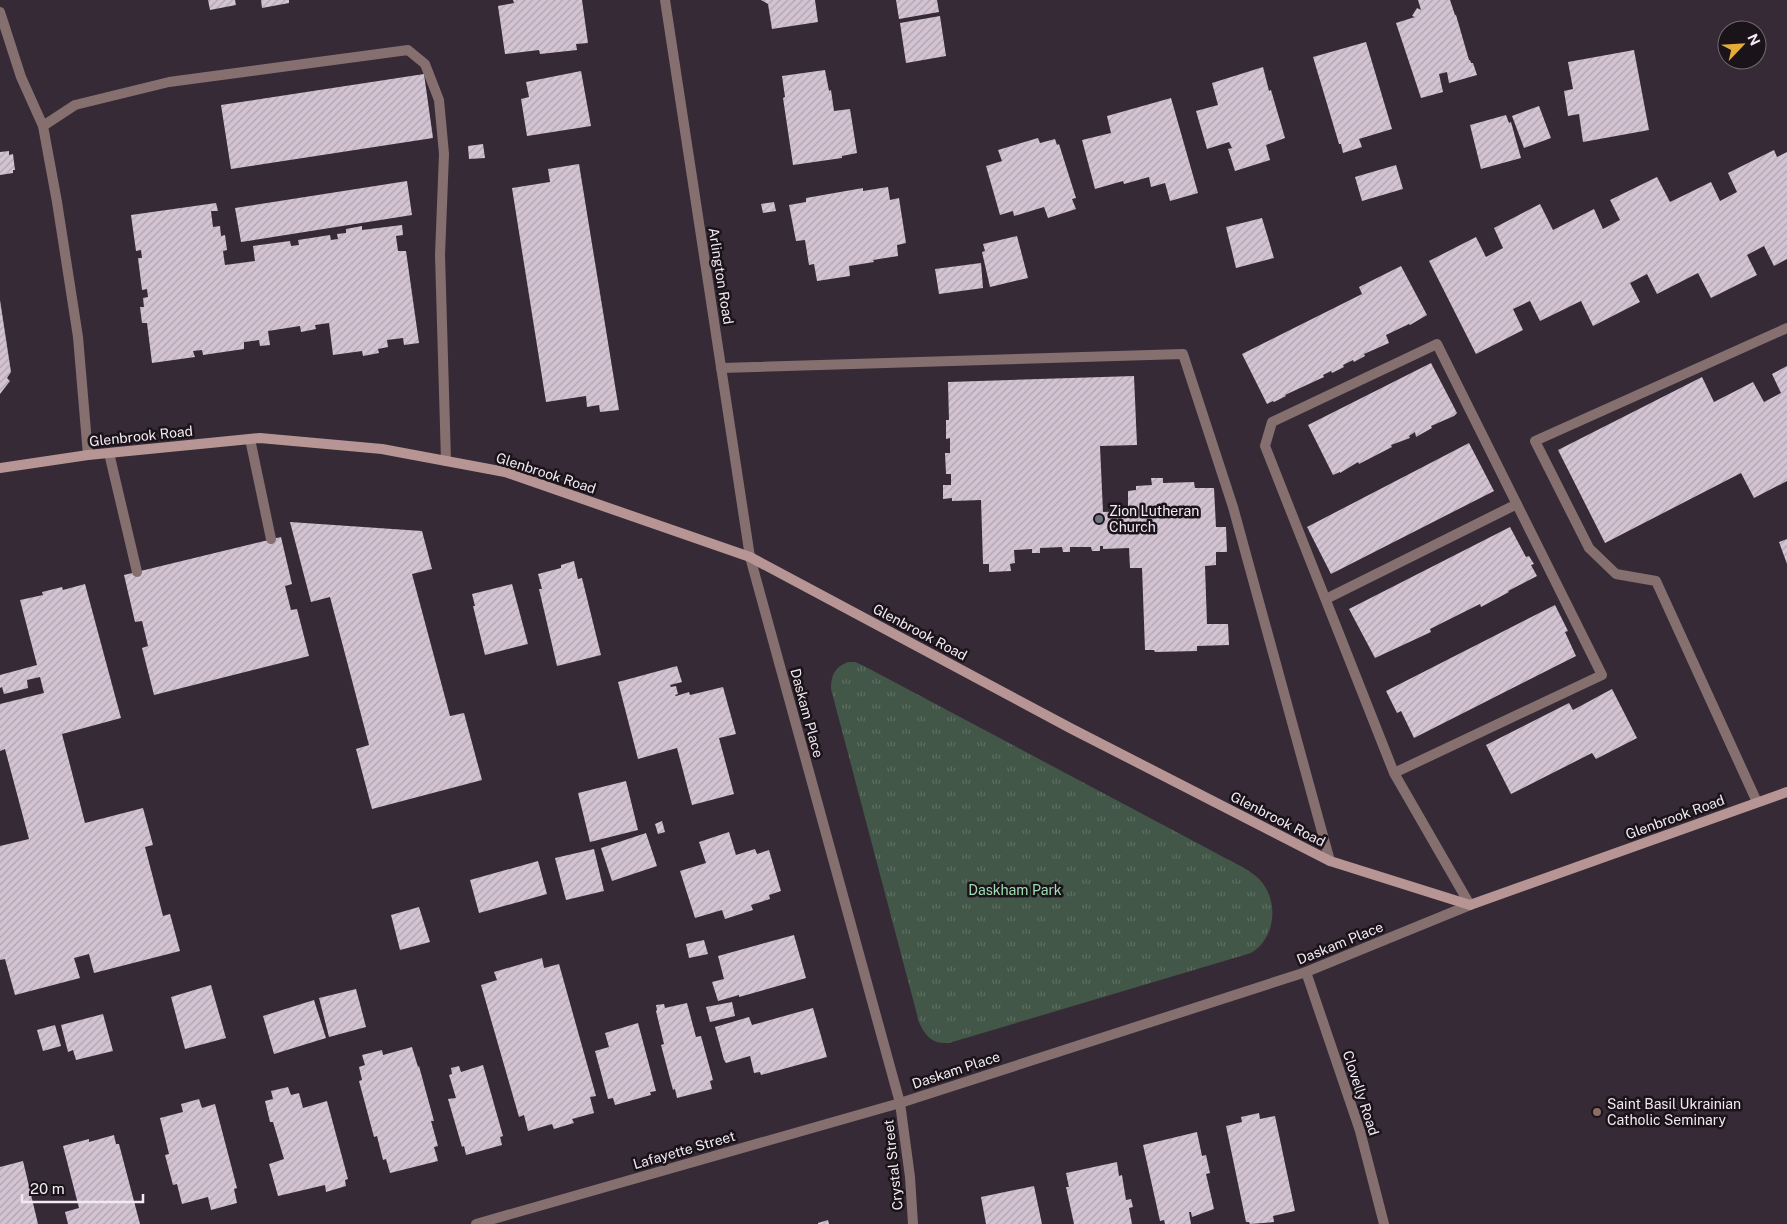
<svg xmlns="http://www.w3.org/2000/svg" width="1787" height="1224" font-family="'Public Sans',sans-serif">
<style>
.grass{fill:url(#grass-tufts)}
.building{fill:url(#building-hatch)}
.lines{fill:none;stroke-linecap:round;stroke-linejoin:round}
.service{stroke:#85706f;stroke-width:10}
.minor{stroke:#85706f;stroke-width:10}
.tertiary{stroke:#85706f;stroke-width:10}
.secondary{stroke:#b69594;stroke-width:10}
.worship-dot{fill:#6b7280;stroke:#1a141a;stroke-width:2}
.education-dot{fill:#8d6e63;stroke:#1a141a;stroke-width:2}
.labels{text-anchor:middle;stroke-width:5;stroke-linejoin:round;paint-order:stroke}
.street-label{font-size:14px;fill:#f2e9f1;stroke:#1a141a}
.poi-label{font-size:14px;fill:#f2e9f1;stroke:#1a141a;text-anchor:start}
.park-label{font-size:14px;fill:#a0dfb2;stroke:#1a141a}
</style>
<defs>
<pattern id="grass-tufts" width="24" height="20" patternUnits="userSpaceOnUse" patternTransform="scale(1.25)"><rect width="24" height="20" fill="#425747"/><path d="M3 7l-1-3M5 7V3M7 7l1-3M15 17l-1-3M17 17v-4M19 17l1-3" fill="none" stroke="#5e6f62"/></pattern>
<pattern id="building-hatch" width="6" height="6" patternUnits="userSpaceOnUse" patternTransform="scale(1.25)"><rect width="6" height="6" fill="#d3c3d3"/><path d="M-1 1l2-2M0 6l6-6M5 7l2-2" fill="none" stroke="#b0a4b0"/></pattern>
</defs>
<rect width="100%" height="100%" fill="#362a36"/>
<!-- grass -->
<path class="grass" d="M 848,662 L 855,662 L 864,666 L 1214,852 C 1228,860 1246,867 1258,878 C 1280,899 1276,938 1251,953 L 949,1043 C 932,1044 925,1036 919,1022 L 831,689 C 831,675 835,667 848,662 Z"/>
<!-- building -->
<path class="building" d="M 208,0 L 235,0 L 236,5 L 210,10 Z
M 261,0 L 289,0 L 289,3 L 262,8 Z
M 513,0 L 582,0 L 588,43 L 576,44 L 577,50 L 540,54 L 539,50 L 505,54 L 498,6 L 514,3 Z
M 761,0 L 815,0 L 818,22 L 772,29 L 768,4 Z
M 896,0 L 937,0 L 939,12 L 899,19 Z
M 1418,0 L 1450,0 L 1455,15 L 1456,15 L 1469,60 L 1470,60 L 1471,63 L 1473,63 L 1477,75 L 1449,83 L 1447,72 L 1439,74 L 1443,92 L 1421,98 L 1396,23 L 1415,17 L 1412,16 L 1417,8 L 1421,10 Z
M 940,16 L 946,56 L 906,63 L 900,23 Z
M 1366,42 L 1392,129 L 1359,139 L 1362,147 L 1343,153 L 1341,144 L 1339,144 L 1313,57 Z
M 1634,50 L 1649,130 L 1583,142 L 1579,114 L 1568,116 L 1564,91 L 1573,89 L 1568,62 Z
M 1263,67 L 1269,91 L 1271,90 L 1285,138 L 1266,145 L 1270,160 L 1235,171 L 1228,149 L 1232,148 L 1229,142 L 1207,149 L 1196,111 L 1218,105 L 1212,83 Z
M 825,70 L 829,91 L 831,90 L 834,111 L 850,109 L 857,153 L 842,156 L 842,158 L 793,165 L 783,98 L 785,97 L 782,76 Z
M 581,71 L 591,126 L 527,136 L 521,99 L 529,97 L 526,82 Z
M 424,74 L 433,138 L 231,169 L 221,105 Z
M 1171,98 L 1198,193 L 1170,201 L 1165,183 L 1151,187 L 1149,177 L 1124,184 L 1123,181 L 1095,189 L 1082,140 L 1111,133 L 1107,116 Z
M 1539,106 L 1551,138 L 1524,148 L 1512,116 Z
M 1506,115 L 1509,123 L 1511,122 L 1521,158 L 1481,169 L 1470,125 Z
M 1038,138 L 1040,143 L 1055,139 L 1057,145 L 1059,144 L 1076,198 L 1072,199 L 1076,209 L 1048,218 L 1044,207 L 1014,216 L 1013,211 L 1000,215 L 986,166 L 1002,161 L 998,150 Z
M 483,144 L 485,158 L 469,159 L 468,146 Z
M 1774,150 L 1777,157 L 1787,152 L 1787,259 L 1774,266 L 1764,246 L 1747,255 L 1757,275 L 1711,298 L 1698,273 L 1657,294 L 1647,274 L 1630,283 L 1640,302 L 1593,326 L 1581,301 L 1540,321 L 1530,301 L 1513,309 L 1523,330 L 1476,354 L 1429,261 L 1476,237 L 1486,257 L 1503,248 L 1494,228 L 1540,204 L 1553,230 L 1594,209 L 1603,229 L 1620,220 L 1610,200 L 1657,177 L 1670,202 L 1711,182 L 1720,201 L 1737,192 L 1728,173 Z
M 9,151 L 9,155 L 13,154 L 15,170 L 13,170 L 13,173 L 0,175 L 0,152 Z
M 579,164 L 619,410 L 600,412 L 599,405 L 587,407 L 586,396 L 546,402 L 512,188 L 550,182 L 548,169 Z
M 1396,165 L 1403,189 L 1362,201 L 1355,177 Z
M 407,181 L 412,215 L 241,242 L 235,208 Z
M 888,187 L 890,200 L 899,198 L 906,243 L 897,245 L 898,256 L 873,260 L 874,262 L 849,266 L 850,276 L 817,281 L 814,264 L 809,265 L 805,240 L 796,241 L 789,205 L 806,202 L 806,198 L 863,188 L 863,191 Z
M 774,202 L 776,211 L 763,213 L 761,204 Z
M 216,203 L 218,211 L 211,211 L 213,227 L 220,226 L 221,236 L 225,235 L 227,250 L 223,251 L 225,265 L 255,261 L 253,246 L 290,241 L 291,246 L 299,245 L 298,240 L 330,235 L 331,240 L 338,239 L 337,234 L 346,233 L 346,229 L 362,226 L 362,230 L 402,225 L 403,235 L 396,236 L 398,251 L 406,251 L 419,343 L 404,345 L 403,338 L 387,340 L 388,347 L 378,349 L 379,353 L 363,356 L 362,351 L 333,355 L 329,323 L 315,325 L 316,329 L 301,332 L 300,326 L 268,331 L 270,345 L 260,346 L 259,340 L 244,342 L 244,349 L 203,355 L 202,350 L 193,351 L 195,357 L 152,363 L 147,323 L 142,323 L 140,307 L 144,307 L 143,298 L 148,297 L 147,289 L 142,290 L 138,258 L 142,258 L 141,250 L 136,251 L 131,215 Z
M 1262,218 L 1274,258 L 1236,268 L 1226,227 Z
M 1017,236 L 1028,278 L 990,287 L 982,252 L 985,251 L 983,244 Z
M 981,263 L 983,288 L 939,294 L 935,269 Z
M 1401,266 L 1427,315 L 1410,325 L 1409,324 L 1386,335 L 1389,343 L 1364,354 L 1365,356 L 1354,362 L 1353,360 L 1343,365 L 1344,367 L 1332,373 L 1331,371 L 1323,375 L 1324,377 L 1285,395 L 1286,396 L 1274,402 L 1273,401 L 1267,404 L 1242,354 L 1362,294 L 1359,287 Z
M 0,300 L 11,372 L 7,378 L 10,381 L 0,394 Z
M 1431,363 L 1457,413 L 1454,416 L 1431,426 L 1432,428 L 1416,437 L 1415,432 L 1409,436 L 1410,438 L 1391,445 L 1392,447 L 1359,464 L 1358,462 L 1340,473 L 1340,472 L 1333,475 L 1308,425 Z
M 1787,366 L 1787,481 L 1754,498 L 1741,473 L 1605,543 L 1558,450 L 1702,377 L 1714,402 L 1753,382 L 1764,402 L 1781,393 L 1772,374 Z
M 1134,376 L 1137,445 L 1100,446 L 1103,512 L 1128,511 L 1128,491 L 1136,490 L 1136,486 L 1152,485 L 1151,478 L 1163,478 L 1163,483 L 1194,482 L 1195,488 L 1214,488 L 1216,527 L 1226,527 L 1227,552 L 1216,552 L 1216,565 L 1205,566 L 1207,624 L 1228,624 L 1229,645 L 1197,646 L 1197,651 L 1155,652 L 1154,650 L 1145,650 L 1142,568 L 1130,568 L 1129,548 L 1103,549 L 1103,546 L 1100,546 L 1100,551 L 1092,551 L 1091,547 L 1070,547 L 1070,552 L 1063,552 L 1062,547 L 1040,548 L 1040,553 L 1032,553 L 1032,549 L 1014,550 L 1015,563 L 1010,564 L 1011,571 L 989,572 L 989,564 L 983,564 L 981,500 L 952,501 L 952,498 L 943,499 L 943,485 L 951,485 L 951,474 L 946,474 L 945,453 L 950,453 L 950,438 L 946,439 L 946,420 L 949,420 L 948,382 Z
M 1469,443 L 1494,491 L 1331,574 L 1307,527 Z
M 290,522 L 422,531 L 432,569 L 412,574 L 450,716 L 464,713 L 482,780 L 372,809 L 356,749 L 369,745 L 330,597 L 311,602 Z
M 1510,527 L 1526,557 L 1529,556 L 1534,564 L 1531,565 L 1537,576 L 1508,591 L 1509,592 L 1481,607 L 1480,604 L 1430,629 L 1431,632 L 1375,658 L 1349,609 Z
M 281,537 L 292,584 L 285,586 L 291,610 L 297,609 L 309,656 L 154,695 L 142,648 L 148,646 L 142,621 L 135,622 L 124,575 Z
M 1787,539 L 1787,564 L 1779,542 Z
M 574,561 L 578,579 L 582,578 L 601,655 L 557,666 L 539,589 L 542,589 L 538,574 L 561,568 L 561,565 Z
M 85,584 L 121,718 L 62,734 L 85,823 L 143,808 L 153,845 L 145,847 L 163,916 L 170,914 L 180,951 L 94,973 L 89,954 L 74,958 L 80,978 L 15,995 L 5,959 L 0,960 L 0,846 L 29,839 L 5,749 L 0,751 L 0,704 L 44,693 L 40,677 L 27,680 L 28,688 L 4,694 L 2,687 L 0,688 L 0,675 L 37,665 L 20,600 L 43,595 L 42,592 L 62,587 L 63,590 Z
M 512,584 L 528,644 L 485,655 L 473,606 L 475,606 L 472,594 Z
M 1555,605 L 1568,631 L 1565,632 L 1576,656 L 1414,738 L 1401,711 L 1397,713 L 1386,691 Z
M 677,666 L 682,682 L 670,685 L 671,687 L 676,686 L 678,694 L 675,695 L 676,696 L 689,692 L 690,695 L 723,687 L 736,734 L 719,738 L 734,794 L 692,805 L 677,748 L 638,759 L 618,682 Z
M 1612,689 L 1637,738 L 1596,759 L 1592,753 L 1511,794 L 1486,745 L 1569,703 L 1573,710 Z
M 626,781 L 638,830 L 590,842 L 578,793 Z
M 662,821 L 665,832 L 658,834 L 655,824 Z
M 729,832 L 736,855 L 755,849 L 757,854 L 769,850 L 781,891 L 769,895 L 770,899 L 751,905 L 753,910 L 725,919 L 722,910 L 695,918 L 680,871 L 706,863 L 699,842 Z
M 646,833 L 657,866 L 612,881 L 601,848 Z
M 594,849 L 604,891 L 566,900 L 555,858 Z
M 538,861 L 547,894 L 479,913 L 470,880 Z
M 419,907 L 430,942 L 400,950 L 391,915 Z
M 794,935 L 806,978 L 739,997 L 739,995 L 718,1001 L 712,982 L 724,979 L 718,956 Z
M 704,940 L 708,954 L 689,958 L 686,944 Z
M 542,958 L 544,968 L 559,964 L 596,1096 L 590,1097 L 594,1113 L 572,1119 L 574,1123 L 554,1129 L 552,1124 L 528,1131 L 524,1115 L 519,1117 L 481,985 L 497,980 L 494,972 Z
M 211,985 L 226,1038 L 185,1049 L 171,997 Z
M 356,989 L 366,1027 L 329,1037 L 319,998 Z
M 314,1000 L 326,1038 L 274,1054 L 263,1016 Z
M 732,1002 L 735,1016 L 710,1022 L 706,1007 Z
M 687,1003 L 696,1037 L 701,1036 L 713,1080 L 710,1081 L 712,1089 L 677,1098 L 675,1089 L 673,1090 L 661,1045 L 664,1044 L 656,1011 L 657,1010 L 656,1005 L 664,1004 L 665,1008 Z
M 813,1008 L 827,1057 L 761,1075 L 760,1072 L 754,1073 L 750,1056 L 726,1063 L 724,1060 L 715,1027 L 749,1017 L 752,1025 Z
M 103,1014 L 113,1051 L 76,1060 L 73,1050 L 68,1052 L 61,1025 Z
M 638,1023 L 656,1091 L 650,1092 L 651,1095 L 615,1105 L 613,1098 L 608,1099 L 595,1051 L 609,1047 L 605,1033 Z
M 55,1025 L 61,1046 L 43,1051 L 37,1030 Z
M 412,1047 L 418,1067 L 419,1066 L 434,1121 L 431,1121 L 438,1146 L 434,1147 L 438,1161 L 390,1173 L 386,1159 L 383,1160 L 377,1136 L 374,1137 L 359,1081 L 362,1080 L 359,1067 L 365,1065 L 362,1055 L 382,1050 L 383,1055 Z
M 483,1065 L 503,1136 L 500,1137 L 502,1145 L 466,1155 L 464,1146 L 462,1147 L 448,1099 L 456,1098 L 449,1075 L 452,1074 L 451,1068 L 459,1066 L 461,1072 Z
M 288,1087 L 291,1095 L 299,1093 L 303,1108 L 327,1101 L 348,1179 L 345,1180 L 346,1186 L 326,1192 L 325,1185 L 278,1196 L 269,1164 L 284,1159 L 273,1122 L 270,1122 L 265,1101 L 273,1099 L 271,1091 Z
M 199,1099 L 202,1108 L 215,1104 L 237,1188 L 234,1189 L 237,1203 L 211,1210 L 208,1197 L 182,1204 L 177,1184 L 173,1185 L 165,1155 L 169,1154 L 160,1118 L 183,1112 L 181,1104 Z
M 1259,1113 L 1260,1119 L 1275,1116 L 1295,1211 L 1273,1216 L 1274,1222 L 1250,1224 L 1249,1222 L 1246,1222 L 1226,1126 L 1242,1122 L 1241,1117 Z
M 1197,1132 L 1202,1156 L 1206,1155 L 1210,1173 L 1206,1174 L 1214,1209 L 1192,1217 L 1191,1212 L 1189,1212 L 1191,1224 L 1165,1224 L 1164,1220 L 1160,1221 L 1143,1145 Z
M 114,1135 L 116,1144 L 119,1144 L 140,1224 L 68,1224 L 65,1212 L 79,1208 L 63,1146 L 89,1139 L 89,1142 Z
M 23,1161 L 38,1224 L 0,1224 L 0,1167 Z
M 1117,1162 L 1119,1176 L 1122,1175 L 1126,1200 L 1131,1199 L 1133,1207 L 1129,1208 L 1132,1224 L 1074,1224 L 1066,1187 L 1069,1187 L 1066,1173 Z
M 1034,1186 L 1042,1224 L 986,1224 L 981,1197 Z
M 828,1220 L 829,1224 L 818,1224 L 818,1223 Z"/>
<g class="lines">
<!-- service -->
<path class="service" d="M 0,12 L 21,77 L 43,126 L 57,202 L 78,337 L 88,455
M 43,126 L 75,105 L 169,82 L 408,50 L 425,64 L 439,100 L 444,154 L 440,255 L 446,461
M 721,368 L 1183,354 L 1233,507 L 1330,861
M 250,439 L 271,539
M 109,453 L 137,572
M 1326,599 L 1517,504
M 1394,773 L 1602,675 L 1437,344 L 1272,422 L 1265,446 L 1394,773 L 1470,905
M 1757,802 L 1656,581 L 1616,574 L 1589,548 L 1535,441 L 1787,328"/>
<!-- minor -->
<path class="minor" d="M 1306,972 L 1360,1131 L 1384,1224"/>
<!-- tertiary -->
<path class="tertiary" d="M 665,0 L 750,557 L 900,1103 L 910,1177 L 913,1224
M 476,1224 L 900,1103 L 1306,972 L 1470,905"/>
<!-- secondary -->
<path class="secondary" d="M 0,468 L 88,455 L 260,438 L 382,449 L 505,472 L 750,557 L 1072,729 L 1330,861 L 1470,905 L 1787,792"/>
</g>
<!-- markers -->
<circle class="worship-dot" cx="1099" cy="519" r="5"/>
<circle class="education-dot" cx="1597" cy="1112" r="5"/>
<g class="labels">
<!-- street labels -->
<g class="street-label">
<text transform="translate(721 276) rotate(81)" y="5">Arlington Road</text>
<text transform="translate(141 436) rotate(-6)" y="5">Glenbrook Road</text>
<text transform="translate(546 473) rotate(18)" y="5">Glenbrook Road</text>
<text transform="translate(920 632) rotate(28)" y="5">Glenbrook Road</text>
<text transform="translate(807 713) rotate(75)" y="5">Daskam Place</text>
<text transform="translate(1675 817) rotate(-20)" y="5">Glenbrook Road</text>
<text transform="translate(1278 819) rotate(27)" y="5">Glenbrook Road</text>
<text transform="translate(1340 943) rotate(-22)" y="5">Daskam Place</text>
<text transform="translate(956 1070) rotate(-18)" y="5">Daskam Place</text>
<text transform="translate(1361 1093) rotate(72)" y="5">Clovelly Road</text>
<text transform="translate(684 1150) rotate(-16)" y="5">Lafayette Street</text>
<text transform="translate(893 1165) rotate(-96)" y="5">Crystal Street</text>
</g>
<!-- poi labels -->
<g class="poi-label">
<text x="1109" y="516">Zion Lutheran<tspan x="1109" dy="16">Church</tspan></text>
<text x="1607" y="1109">Saint Basil Ukrainian<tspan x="1607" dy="16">Catholic Seminary</tspan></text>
</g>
<!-- park labels -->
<g class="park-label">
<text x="1015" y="895">Daskham Park</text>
</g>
</g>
<!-- north arrow -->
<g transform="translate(1742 45) rotate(65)"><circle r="24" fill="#1a141a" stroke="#706970"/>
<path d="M0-4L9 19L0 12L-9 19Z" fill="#e5ad36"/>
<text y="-8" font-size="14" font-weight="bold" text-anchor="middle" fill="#f2e9f1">N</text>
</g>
<!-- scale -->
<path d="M22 1194v8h121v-8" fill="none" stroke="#f2e9f1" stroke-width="2.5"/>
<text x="30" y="1194" font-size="15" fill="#f2e9f1" stroke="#1a141a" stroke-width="4" paint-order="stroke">20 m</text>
</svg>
